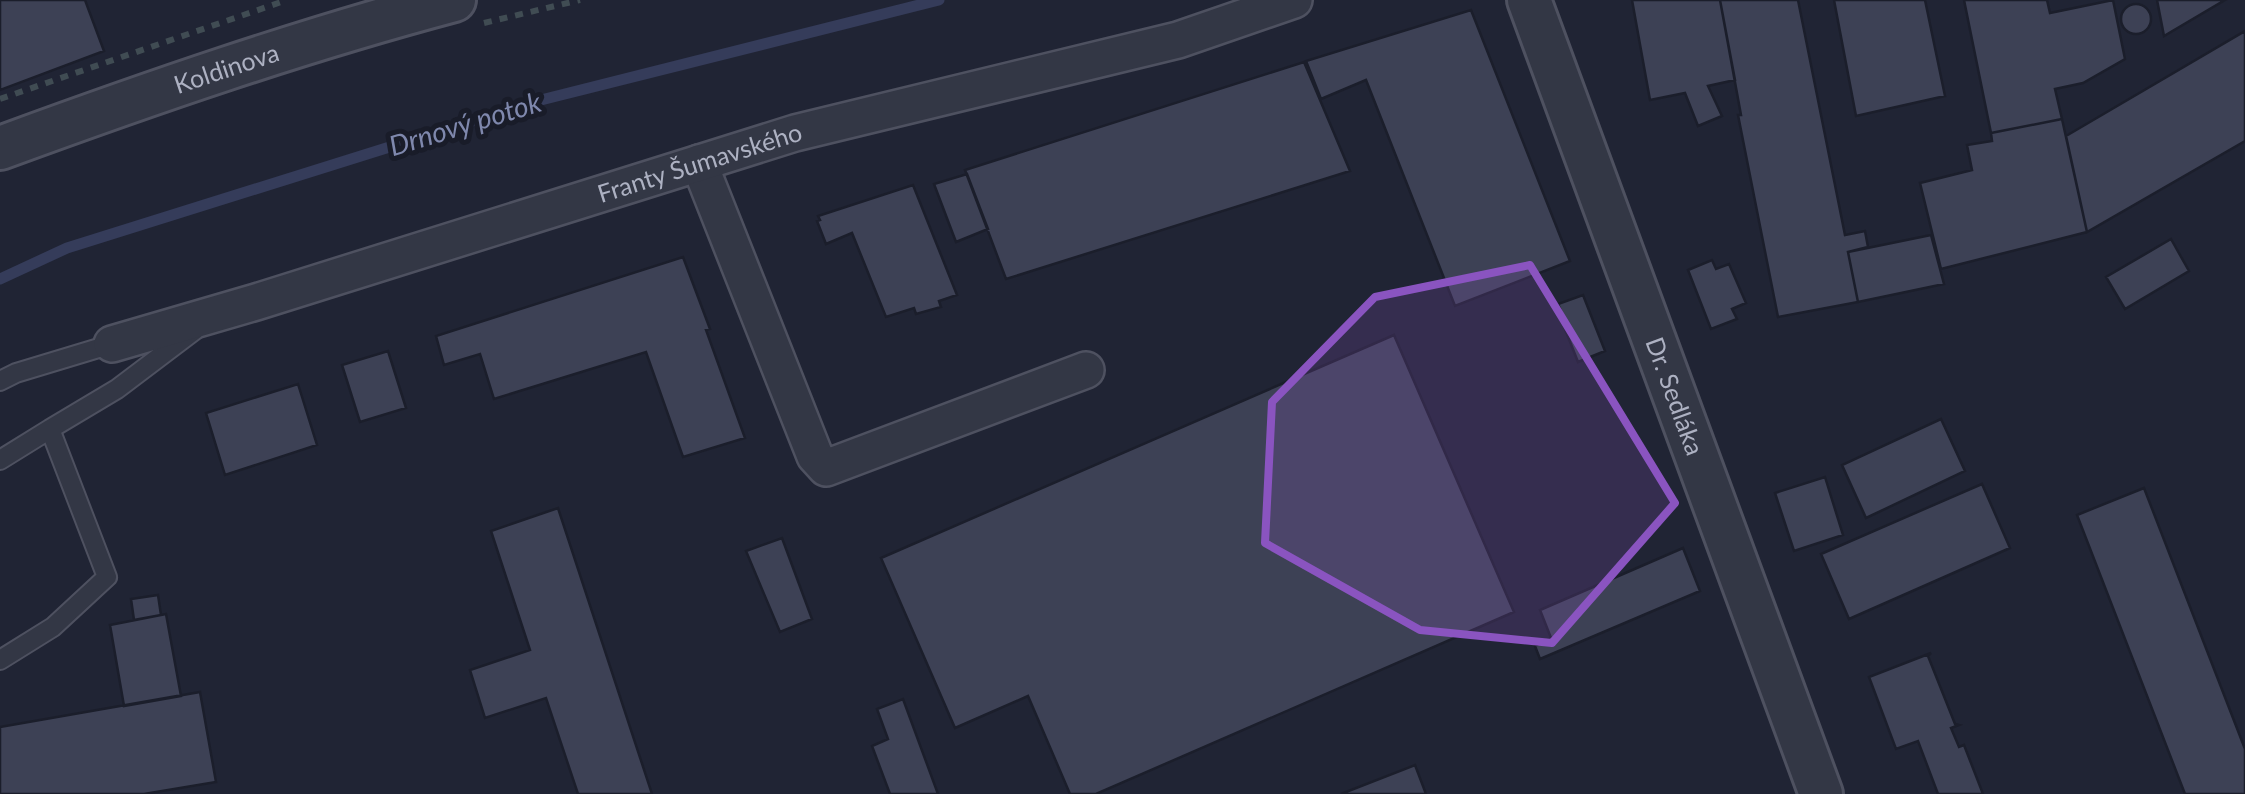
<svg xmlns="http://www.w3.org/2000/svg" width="2245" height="794" font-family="Lato,sans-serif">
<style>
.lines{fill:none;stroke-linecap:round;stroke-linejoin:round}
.stream{stroke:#353c5a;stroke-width:11}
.building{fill:#3d4155;stroke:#1b1e2b;stroke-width:2.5}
.service-casing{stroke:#4e5160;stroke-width:22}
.minor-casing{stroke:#4e5160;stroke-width:40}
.tertiary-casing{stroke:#4e5160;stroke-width:48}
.path{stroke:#404c53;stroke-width:6;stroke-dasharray:8 8;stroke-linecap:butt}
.service{stroke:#333745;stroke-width:18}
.minor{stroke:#333745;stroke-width:35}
.tertiary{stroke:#333745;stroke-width:42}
.marked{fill:#8a54c0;fill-opacity:0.2;stroke:#8a54c0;stroke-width:8;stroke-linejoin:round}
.labels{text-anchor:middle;stroke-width:10;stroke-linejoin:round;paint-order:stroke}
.street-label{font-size:25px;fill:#adb1c2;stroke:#191c29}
.water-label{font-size:28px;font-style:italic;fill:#7f88ad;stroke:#191c29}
</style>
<rect width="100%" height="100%" fill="#202434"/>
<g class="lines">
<!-- stream -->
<path class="stream" d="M 0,279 L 67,248 L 533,102 L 939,0"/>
</g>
<!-- building -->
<path class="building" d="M 0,0 L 85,0 L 104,51 L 0,90 Z
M 1632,0 L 1720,0 L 1735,80 L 1708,86 L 1722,116 L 1698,126 L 1685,93 L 1650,100 Z
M 1720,0 L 1798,0 L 1845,235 L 1865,231 L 1868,247 L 1848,252 L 1858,302 L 1778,317 L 1738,115 L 1741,115 Z
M 1834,0 L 1925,0 L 1945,96 L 1856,116 Z
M 1964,0 L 2047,0 L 2050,13 L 2113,0 L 2125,59 L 2083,83 L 2055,89 L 2062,119 L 1991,133 Z
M 2157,0 L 2225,0 L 2164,36 Z
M2121 19a15 15 0 1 1 30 0a15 15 0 1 1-30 0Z
M 1471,10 L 1570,261 L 1455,306 L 1366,80 L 1321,99 L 1306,61 Z
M 2245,31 L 2245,141 L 2087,232 L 2066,136 Z
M 1304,62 L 1350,171 L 1006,279 L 965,170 Z
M 2062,119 L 2087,232 L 1941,269 L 1920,183 L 1972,170 L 1967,145 L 1992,141 L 1991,133 Z
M 967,174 L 988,229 L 956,242 L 934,184 Z
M 913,185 L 957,295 L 939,301 L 941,307 L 916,314 L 914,308 L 886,317 L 852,233 L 826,244 L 817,221 L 820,220 L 818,216 Z
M 1931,235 L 1944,284 L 1858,302 L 1848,252 Z
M 2171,239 L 2189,271 L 2125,309 L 2106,277 Z
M 683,257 L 710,329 L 706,330 L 745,438 L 683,457 L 646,352 L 494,399 L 480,354 L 444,365 L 436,336 Z
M 1712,260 L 1716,269 L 1729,264 L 1746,303 L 1732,309 L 1737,319 L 1711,329 L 1688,270 Z
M 1583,295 L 1605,351 L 1578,362 L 1561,319 L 1564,318 L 1558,304 Z
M 1394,335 L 1514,612 L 1096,794 L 1070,794 L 1028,696 L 955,728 L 881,558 Z
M 388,351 L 406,408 L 360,422 L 342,365 Z
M 298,384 L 317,445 L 225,475 L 206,413 Z
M 1941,419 L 1965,471 L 1866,518 L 1842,465 Z
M 1825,477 L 1843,535 L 1794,551 L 1775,493 Z
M 1982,484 L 2010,548 L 1849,619 L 1821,554 Z
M 2144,488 L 2245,749 L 2245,794 L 2185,794 L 2077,515 Z
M 558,508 L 652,794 L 578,794 L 546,698 L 485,718 L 470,670 L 530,650 L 491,531 Z
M 782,538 L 812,619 L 780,632 L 746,551 Z
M 1683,548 L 1700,591 L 1540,659 L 1535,646 L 1551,638 L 1540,610 Z
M 158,595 L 161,615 L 134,620 L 131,599 Z
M 166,614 L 181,696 L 124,706 L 110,625 Z
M 1931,653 L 1928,656 L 1955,724 L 1959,725 L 1951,728 L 1959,747 L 1964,745 L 1983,794 L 1938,794 L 1918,741 L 1896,749 L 1869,677 Z
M 200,692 L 216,782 L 144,794 L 0,794 L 0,727 Z
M 903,699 L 938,794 L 890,794 L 872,746 L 888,739 L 877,709 Z
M 1415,765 L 1426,794 L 1341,794 Z"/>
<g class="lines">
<defs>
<path id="service" d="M 0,381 L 16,373 L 112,344
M 0,460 L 50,429
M 0,660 L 53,627 L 107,577 L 50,429 L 117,389 L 195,330"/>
<g id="minor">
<path d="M 699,163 L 815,456 L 826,468 L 1086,370"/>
<path id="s1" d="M 112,344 L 256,302 L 795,133 L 1178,40 L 1294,0"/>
</g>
<g id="tertiary">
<path id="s2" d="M 1529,0 L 1821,794"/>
<path id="s3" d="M 0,148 C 150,93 300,41 454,0"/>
</g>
</defs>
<!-- service casing -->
<use href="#service" class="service-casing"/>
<!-- minor casing -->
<use href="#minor" class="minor-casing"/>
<!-- tertiary casing -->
<use href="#tertiary" class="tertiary-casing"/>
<!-- path -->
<path class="path" d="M 484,23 L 580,0
M 0,99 L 287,0"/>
<!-- service -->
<use href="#service" class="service"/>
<!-- minor -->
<use href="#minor" class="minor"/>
<!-- tertiary -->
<use href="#tertiary" class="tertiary"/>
</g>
<!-- marked area -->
<path class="marked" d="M 1530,265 L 1675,503 L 1552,643 L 1420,630 L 1265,543 L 1272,402 L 1375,297 Z"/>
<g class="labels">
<!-- street labels -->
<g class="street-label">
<text dy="9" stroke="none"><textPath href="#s3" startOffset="240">Koldinova</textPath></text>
<text dy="9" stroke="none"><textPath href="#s1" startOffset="615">Franty Šumavského</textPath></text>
<text dy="9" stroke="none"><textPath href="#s2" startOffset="422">Dr. Sedláka</textPath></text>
</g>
<!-- water labels -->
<g class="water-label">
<text transform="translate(465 124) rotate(-17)" y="10">Drnový potok</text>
</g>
</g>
</svg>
